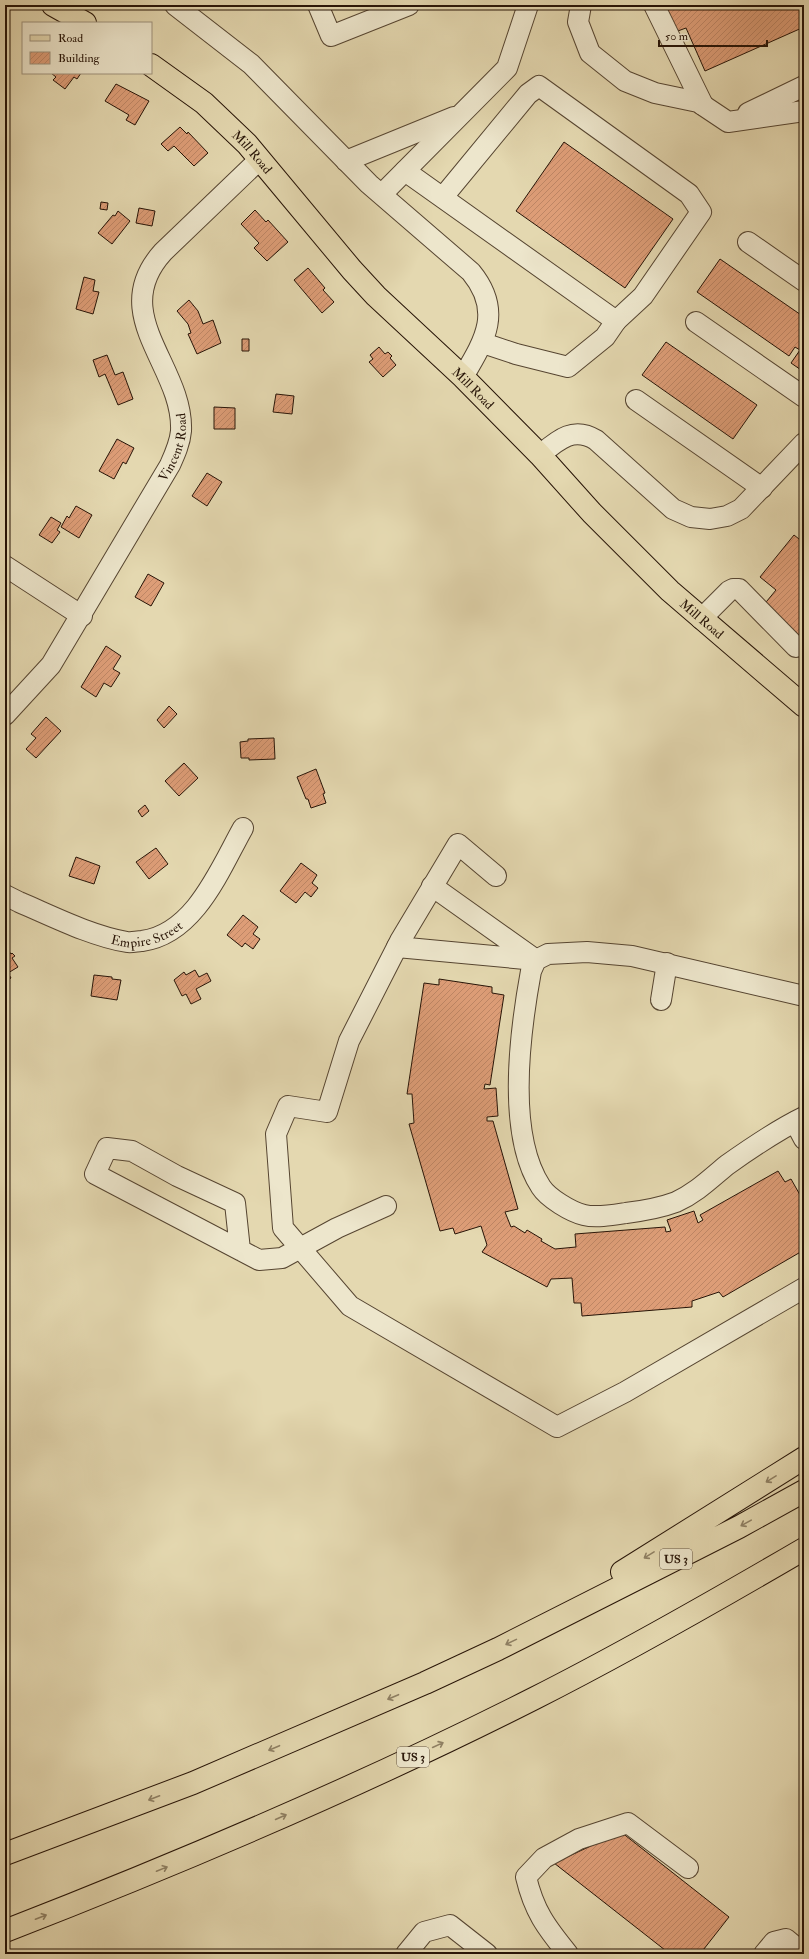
<svg xmlns="http://www.w3.org/2000/svg" width="809" height="1959" font-family="'IM FELL Double Pica',serif">
<style>
.building{fill:url(#building-hatch);stroke:#271407}
.lines{fill:none;stroke-linecap:round;stroke-linejoin:round}
.minor-casing{stroke:#564531;stroke-width:22}
.major-casing{stroke:#271407;stroke-width:24}
.highway-casing{stroke:#271407;stroke-width:24}
.minor{stroke:#ede6cc;stroke-width:20}
.major{stroke:#e4d8b0;stroke-width:22}
.highway{stroke:#e4d8b0;stroke-width:22}
.oneway{stroke:#8f8064}
.labels{text-anchor:middle;stroke-width:3.5;stroke-linejoin:round;paint-order:stroke}
.shield{fill:#ede6cc;stroke:#625342;stroke-width:1}
.shield-label{font-size:12px;font-weight:bold;fill:#271407}
.street-label{font-size:13px;fill:#271407;stroke:#ede6cc}
</style>
<defs>
<pattern id="building-hatch" width="6" height="6" patternUnits="userSpaceOnUse"><rect width="6" height="6" fill="#dd9d77"/><path d="M-1 1l2-2M0 6l6-6M5 7l2-2" fill="none" stroke="#be8665"/></pattern>
</defs>
<rect width="100%" height="100%" fill="#e4d8b0"/>
<filter id="stains"><feTurbulence type="fractalNoise" baseFrequency=".005" numOctaves="4"/><feColorMatrix values="0 0 0 0 .2 0 0 0 0 .09 0 0 0 0 .02 0 0 0 .5 -.17"/></filter>
<radialGradient id="worn" r=".72"><stop offset=".6" stop-color="#630" stop-opacity="0"/><stop offset="1" stop-color="#630" stop-opacity=".3"/></radialGradient>
<!-- building -->
<path class="building" d="M 663,5 L 804,5 L 804,27 L 705,71 L 686,28 L 675,32 Z
M 51,73 L 81,73 L 77,79 L 74,77 L 65,89 L 53,80 L 56,77 Z
M 116,84 L 149,101 L 135,125 L 126,120 L 129,115 L 105,101 Z
M 180,127 L 187,134 L 188,132 L 208,153 L 194,166 L 174,146 L 168,151 L 161,144 Z
M 564,142 L 673,219 L 625,288 L 516,211 Z
M 101,202 L 108,203 L 107,210 L 100,209 Z
M 139,208 L 155,211 L 152,226 L 136,223 Z
M 255,210 L 266,222 L 268,220 L 288,242 L 267,261 L 254,248 L 259,243 L 241,224 Z
M 118,211 L 130,221 L 112,244 L 98,233 L 113,215 L 115,216 Z
M 720,259 L 804,317 L 804,330 L 801,334 L 804,336 L 804,372 L 791,363 L 800,350 L 795,347 L 789,356 L 697,292 Z
M 308,268 L 325,288 L 323,290 L 334,302 L 322,313 L 294,280 Z
M 84,277 L 95,280 L 93,291 L 99,292 L 93,314 L 76,309 Z
M 189,300 L 198,311 L 203,324 L 213,320 L 221,343 L 197,354 L 188,334 L 191,333 L 188,324 L 177,311 Z
M 242,339 L 249,339 L 249,351 L 242,351 Z
M 666,342 L 757,405 L 733,439 L 642,375 Z
M 379,347 L 385,354 L 388,352 L 392,356 L 390,358 L 396,365 L 383,377 L 369,362 L 373,359 L 370,355 Z
M 107,355 L 115,375 L 123,372 L 133,399 L 118,405 L 105,374 L 99,377 L 93,360 Z
M 276,394 L 294,396 L 292,414 L 273,412 Z
M 214,407 L 235,408 L 235,429 L 214,429 Z
M 117,439 L 134,448 L 126,464 L 123,462 L 114,479 L 99,471 Z
M 207,473 L 222,482 L 207,506 L 192,496 Z
M 76,506 L 92,515 L 79,538 L 61,527 L 67,516 L 69,518 Z
M 51,517 L 61,523 L 57,530 L 60,532 L 52,543 L 39,535 Z
M 794,535 L 804,543 L 803,641 L 762,607 L 776,590 L 760,577 Z
M 148,574 L 164,583 L 151,606 L 135,597 Z
M 106,646 L 121,656 L 113,669 L 120,673 L 111,687 L 104,683 L 96,697 L 81,687 Z
M 169,706 L 177,714 L 164,728 L 157,720 Z
M 46,717 L 61,731 L 36,758 L 26,749 L 36,738 L 31,734 Z
M 274,738 L 275,759 L 249,760 L 249,758 L 241,758 L 240,742 L 248,741 L 248,739 Z
M 184,763 L 198,778 L 179,796 L 165,781 Z
M 316,769 L 325,793 L 323,794 L 326,803 L 311,808 L 308,799 L 306,799 L 297,777 Z
M 145,805 L 149,811 L 142,817 L 138,811 Z
M 156,848 L 168,864 L 149,879 L 136,862 Z
M 76,857 L 100,866 L 94,884 L 69,876 Z
M 301,863 L 317,875 L 312,883 L 318,888 L 311,897 L 305,892 L 296,903 L 280,891 Z
M 243,915 L 258,927 L 253,934 L 260,939 L 253,949 L 245,943 L 242,947 L 227,935 Z
M 5,946 L 11,954 L 12,953 L 15,956 L 12,958 L 18,967 L 8,973 L 11,978 L 5,982 Z
M 195,970 L 199,977 L 207,973 L 211,981 L 196,989 L 201,999 L 191,1004 L 186,994 L 182,996 L 174,980 L 184,972 L 186,975 Z
M 94,975 L 112,977 L 112,979 L 121,980 L 117,1000 L 91,996 Z
M 439,979 L 492,987 L 492,993 L 504,995 L 490,1085 L 485,1084 L 484,1089 L 496,1088 L 498,1116 L 487,1117 L 487,1121 L 493,1121 L 518,1209 L 505,1212 L 511,1227 L 514,1226 L 525,1233 L 527,1230 L 542,1239 L 541,1241 L 555,1249 L 576,1247 L 575,1234 L 665,1227 L 666,1232 L 671,1231 L 667,1220 L 694,1211 L 698,1223 L 703,1220 L 700,1215 L 778,1171 L 785,1182 L 791,1179 L 804,1202 L 804,1250 L 723,1297 L 719,1292 L 692,1301 L 692,1307 L 582,1316 L 581,1303 L 574,1303 L 572,1278 L 551,1279 L 547,1287 L 482,1252 L 487,1245 L 481,1226 L 455,1234 L 453,1228 L 440,1231 L 409,1124 L 414,1123 L 412,1094 L 407,1094 L 424,983 L 439,985 Z
M 621,1832 L 729,1917 L 700,1954 L 670,1954 L 554,1863 Z"/>
<g class="lines">
<defs>
<g id="minor">
<path d="M 175,5 L 251,64 L 369,184 L 471,272 C 503,311 485,340 463,377"/>
<path d="M 318,5 L 331,36 L 409,5"/>
<path d="M 581,5 L 578,22 L 590,53 L 625,81 L 655,93 L 698,102 L 728,122 L 804,111"/>
<path d="M 654,5 L 703,105"/>
<path d="M 748,113 L 804,86"/>
<path d="M 346,161 L 454,117"/>
<path d="M 405,171 L 616,321 L 643,296 L 701,212 L 689,194 L 539,86 L 528,94 L 443,197"/>
<path d="M 382,194 L 507,68 L 528,5"/>
<path d="M 748,242 L 804,281"/>
<path d="M 696,322 L 804,397"/>
<path d="M 483,343 L 516,354 L 568,367 L 605,337 L 616,321"/>
<path d="M 636,400 L 762,488"/>
<path d="M 540,455 C 558,440 573,426 596,440 L 673,509 L 691,517 L 710,519 L 727,516 L 741,509 L 804,443"/>
<path d="M 5,566 L 82,616"/>
<path d="M 701,619 L 729,591 L 733,589 L 739,589 L 796,647"/>
<path id="s1" d="M 5,715 L 51,665 L 170,465 C 175,454 180,443 181,431 C 184,366 106,315 163,252 L 260,159"/>
<path d="M 496,876 L 458,844 L 400,941 L 349,1041 L 327,1112 L 288,1106 L 276,1134 L 283,1228 L 350,1306 L 557,1427 L 625,1392 L 804,1288"/>
<path id="s2" d="M 5,895 L 19,902 C 52,916 91,936 127,942 C 132,943 137,941 142,941 C 195,934 220,869 243,828"/>
<path d="M 397,947 L 536,960 L 432,886"/>
<path d="M 804,996 L 632,956 L 587,952 L 548,954 L 536,960 L 531,971 C 520,1031 506,1134 541,1187 C 548,1198 571,1212 584,1215 C 596,1218 613,1215 626,1213 C 642,1211 660,1208 676,1202 C 696,1193 710,1179 727,1165 C 751,1148 777,1130 804,1117"/>
<path d="M 661,1000 L 667,963"/>
<path d="M 795,1122 L 804,1139"/>
<path d="M 240,1250 L 235,1203 L 177,1176 L 132,1151 L 107,1148 L 95,1174 L 259,1260 L 282,1258 L 337,1228 L 386,1206"/>
<path d="M 406,1954 L 424,1932 L 450,1925 L 487,1954"/>
<path d="M 568,1954 C 546,1927 534,1911 526,1877 L 544,1858 L 579,1839 L 628,1823 L 688,1868"/>
<path d="M 764,1954 L 774,1942 L 786,1939 L 804,1954"/>
</g>
<g id="major">
<path d="M 53,5 L 85,23"/>
<path id="s3" d="M 151,65 L 204,103 L 247,144 L 352,270 L 376,296 L 463,377 L 540,455 L 592,513 L 670,591 L 804,706"/>
</g>
<path id="highway" d="M 622,1572 L 804,1458
M 5,1854 L 193,1783 L 425,1683 L 498,1649 L 739,1527 L 804,1491
M 5,1931 C 185,1861 363,1785 535,1698 C 626,1652 715,1601 804,1549"/>
</defs>
<!-- minor casing -->
<use href="#minor" class="minor-casing"/>
<!-- major casing -->
<use href="#major" class="major-casing"/>
<!-- highway casing -->
<use href="#highway" class="highway-casing"/>
<!-- minor -->
<use href="#minor" class="minor"/>
<!-- major -->
<use href="#major" class="major"/>
<!-- highway -->
<use href="#highway" class="highway"/>
</g>
<!-- one-way arrows -->
<defs><path id="oneway-shaft" d="M-6 0H5M1.5-3L5.5 0L1.5 3" fill="none" stroke-width="1.6" stroke-linecap="round" stroke-linejoin="round"/></defs>
<g class="oneway">
<use href="#oneway-shaft" transform="translate(771 1479) rotate(148)"/>
<use href="#oneway-shaft" transform="translate(746 1523) rotate(151)"/>
<use href="#oneway-shaft" transform="translate(649 1555) rotate(148)"/>
<use href="#oneway-shaft" transform="translate(511 1642) rotate(154)"/>
<use href="#oneway-shaft" transform="translate(393 1697) rotate(157)"/>
<use href="#oneway-shaft" transform="translate(438 1745) rotate(-25)"/>
<use href="#oneway-shaft" transform="translate(274 1748) rotate(157)"/>
<use href="#oneway-shaft" transform="translate(154 1798) rotate(159)"/>
<use href="#oneway-shaft" transform="translate(281 1817) rotate(-24)"/>
<use href="#oneway-shaft" transform="translate(162 1869) rotate(-22)"/>
<use href="#oneway-shaft" transform="translate(41 1917) rotate(-21)"/>
</g>
<g class="labels">
<!-- shield labels -->
<g class="shield">
<rect x="660" y="1549" width="32" height="20" rx="3"/>
<rect x="397" y="1747" width="32" height="20" rx="3"/>
</g>
<g class="shield-label">
<text x="676" y="1563">US 3</text>
<text x="413" y="1761">US 3</text>
</g>
<!-- street labels -->
<g class="street-label">
<text dy="5" stroke="none"><textPath href="#s3" startOffset="134">Mill Road</textPath></text>
<text dy="5" stroke="none"><textPath href="#s3" startOffset="458">Mill Road</textPath></text>
<text dy="5" stroke="none"><textPath href="#s1" startOffset="319">Vincent Road</textPath></text>
<text dy="5" stroke="none"><textPath href="#s3" startOffset="783">Mill Road</textPath></text>
<text dy="5" stroke="none"><textPath href="#s2" startOffset="152">Empire Street</textPath></text>
</g>
</g>
<!-- margin -->
<rect width="809" height="1959" fill="none" stroke="#e4d8b0" stroke-width="20"/>
<rect x="6" y="6" width="797" height="1947" fill="none" stroke="#271407" stroke-width="2"/>
<rect x="10" y="10" width="789" height="1939" fill="none" stroke="#271407"/>
<!-- legend -->
<rect x="22" y="22" width="130" height="52" fill="#ede6cc" stroke="#9e927d"/>
<rect x="30" y="35" width="20" height="6" fill="#e4d8b0" stroke="#9e927d"/>
<text x="58" y="42" font-size="12" fill="#271407">Road</text>
<rect x="30" y="52" width="20" height="12" fill="url(#building-hatch)" stroke="#9e927d"/>
<text x="58" y="62" font-size="12" fill="#271407">Building</text>
<!-- scale -->
<path d="M659 40v6h108v-6" fill="none" stroke="#271407" stroke-width="2"/>
<text x="665" y="40" font-size="12" fill="#271407" stroke="#ede6cc" stroke-width="3" paint-order="stroke">50 m</text>
<rect width="100%" height="100%" filter="url(#stains)"/>
<rect width="100%" height="100%" fill="url(#worn)"/>
</svg>
